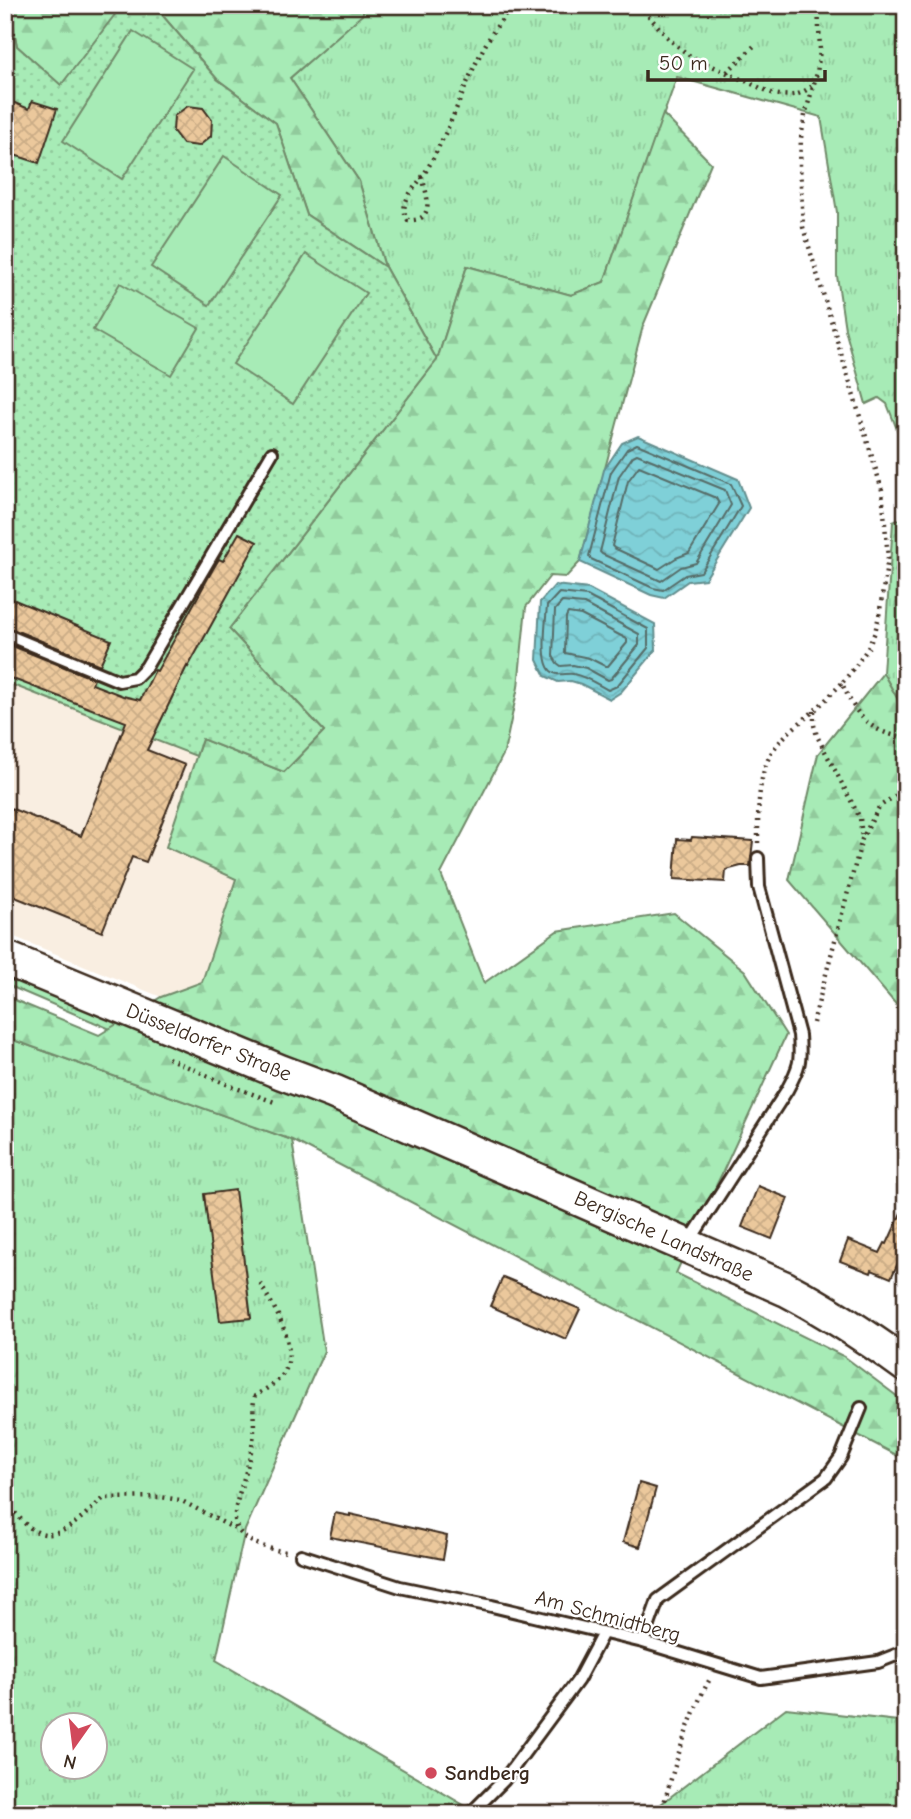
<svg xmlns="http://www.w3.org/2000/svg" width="911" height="1819" font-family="'Comic Neue',sans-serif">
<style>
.built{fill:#f9eee1}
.grass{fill:url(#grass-tufts);stroke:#718a6a;stroke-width:2;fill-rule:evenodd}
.forest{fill:url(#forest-firs);stroke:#718a6a;stroke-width:2}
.park{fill:url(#park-dots);stroke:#718a6a;stroke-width:2}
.pitch{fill:#a7ebb6;stroke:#718a6a;stroke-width:2}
.water{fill:url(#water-waves);stroke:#648e8e;stroke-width:2}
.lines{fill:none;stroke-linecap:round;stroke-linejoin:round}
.shore{stroke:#566c68;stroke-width:2}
.building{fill:url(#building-cross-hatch);stroke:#3b2a1e;stroke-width:2}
.service-casing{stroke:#3b2a1e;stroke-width:16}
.primary-casing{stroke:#3b2a1e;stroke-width:38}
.path{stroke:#3b2a1e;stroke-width:4.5;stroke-dasharray:2 5;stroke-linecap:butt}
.service{stroke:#fff;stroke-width:10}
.primary{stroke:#fff;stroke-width:33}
.poi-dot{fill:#d1495b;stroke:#fff;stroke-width:2.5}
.labels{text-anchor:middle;stroke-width:5;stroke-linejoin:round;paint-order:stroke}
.street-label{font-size:21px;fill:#3b2a1e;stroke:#fff}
.poi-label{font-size:21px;font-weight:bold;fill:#3b2a1e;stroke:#fff;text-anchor:start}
</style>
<defs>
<pattern id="grass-tufts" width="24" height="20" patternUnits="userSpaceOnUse" patternTransform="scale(1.75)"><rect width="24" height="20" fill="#a7ebb6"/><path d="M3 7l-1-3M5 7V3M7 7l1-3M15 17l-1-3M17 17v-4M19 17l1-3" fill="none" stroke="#91ca9c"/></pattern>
<pattern id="forest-firs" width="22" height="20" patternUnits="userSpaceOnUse" patternTransform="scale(1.75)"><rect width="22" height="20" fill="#a7ebb6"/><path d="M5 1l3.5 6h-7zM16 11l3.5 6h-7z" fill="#91ca9c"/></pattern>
<pattern id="park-dots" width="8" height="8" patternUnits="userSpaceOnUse" patternTransform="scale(1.75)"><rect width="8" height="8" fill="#a7ebb6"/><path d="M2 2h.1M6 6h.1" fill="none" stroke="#91ca9c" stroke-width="1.8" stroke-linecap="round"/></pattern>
<pattern id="water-waves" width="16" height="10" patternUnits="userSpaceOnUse" patternTransform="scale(1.75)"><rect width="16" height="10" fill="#7fd0d8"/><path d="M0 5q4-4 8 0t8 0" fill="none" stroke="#6fb3b9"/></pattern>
<pattern id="building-cross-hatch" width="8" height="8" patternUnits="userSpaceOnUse" patternTransform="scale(1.75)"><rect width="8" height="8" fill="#ebc89c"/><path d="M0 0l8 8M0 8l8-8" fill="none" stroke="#caac86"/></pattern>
</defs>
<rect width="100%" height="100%" fill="#fff"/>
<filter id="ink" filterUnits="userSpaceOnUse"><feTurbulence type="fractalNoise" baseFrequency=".0143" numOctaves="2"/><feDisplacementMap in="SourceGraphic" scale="14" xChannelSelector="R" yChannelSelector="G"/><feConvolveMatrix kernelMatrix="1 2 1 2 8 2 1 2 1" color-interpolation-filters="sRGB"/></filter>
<g filter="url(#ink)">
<!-- built -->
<path class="built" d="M 5,682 L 196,756 L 166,847 L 236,879 L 202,982 L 161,997 L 5,933 Z"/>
<!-- grass -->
<path class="grass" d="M 366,5 L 906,5 L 906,445 L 902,442 L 887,404 L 879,398 L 866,404 L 845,329 L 837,276 L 837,212 L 821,117 L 677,77 L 604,282 L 571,295 L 467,266 L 437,360 L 385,267 L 359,181 L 290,78 L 361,15 Z
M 906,517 L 906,714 L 883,673 L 893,522 Z
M 5,973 L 112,1016 L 248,1088 L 5,984 Z
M 5,1037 L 292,1140 L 324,1351 L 245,1530 L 216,1660 L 479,1814 L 5,1814 ZM 52,1724 L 94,1724 L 94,1766 L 52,1766 Z
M 786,1708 L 906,1722 L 906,1814 L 648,1814 Z"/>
<!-- forest -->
<path class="forest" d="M 9,5 L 366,5 L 362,15 L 290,78 L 359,181 L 385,267 L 307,215 L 276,123 L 217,79 L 157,9 L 120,9 L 61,86 L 17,46 Z
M 663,114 L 711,163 L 643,326 L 580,562 L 566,577 L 550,576 L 526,607 L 518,687 L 504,753 L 441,874 L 484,983 L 557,931 L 674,913 L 745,971 L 786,1035 L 676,1273 L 845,1357 L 906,1403 L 906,1460 L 292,1140 L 5,1037 L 5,996 L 99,1035 L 161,997 L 202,982 L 236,879 L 166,847 L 202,739 L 284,772 L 324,731 L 229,629 L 437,360 L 467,266 L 571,295 L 604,282 Z
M 883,673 L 906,714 L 906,1016 L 789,880 L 818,754 Z"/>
<!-- park -->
<path class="park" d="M 5,5 L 9,5 L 17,46 L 61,85 L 120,8 L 157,9 L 217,79 L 276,123 L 307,215 L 385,267 L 437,360 L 229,629 L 324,731 L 284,772 L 202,739 L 196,756 L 5,682 Z"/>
<!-- pitch -->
<path class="pitch" d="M 133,31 L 193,69 L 122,179 L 63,141 Z
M 224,156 L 282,195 L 209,305 L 151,267 Z
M 306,254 L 366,293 L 293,404 L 233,364 Z
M 120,283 L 199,328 L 171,375 L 93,330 Z"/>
<!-- water -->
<path class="water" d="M 638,436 L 738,479 L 749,508 L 705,579 L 688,581 L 664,598 L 651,595 L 580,562 L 604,470 L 622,443 Z
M 555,585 L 589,589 L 655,624 L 656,650 L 621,692 L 610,699 L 581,684 L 571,681 L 558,682 L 545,676 L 537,660 L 540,602 Z"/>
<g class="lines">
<!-- shore -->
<path class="shore" d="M 637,444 L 731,484 L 741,506 L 701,572 L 685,575 L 663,590 L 653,588 L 591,559 L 589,556 L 611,472 L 627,449 Z
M 637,454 L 725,490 L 731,505 L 696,563 L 681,567 L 661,581 L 602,554 L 600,552 L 619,476 L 633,456 Z
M 639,466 L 716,498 L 719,504 L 689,553 L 676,558 L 659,569 L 614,548 L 612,546 L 628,481 Z
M 559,593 L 587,596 L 648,629 L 648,648 L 617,686 L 608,690 C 597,684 585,676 573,674 C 565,673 558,677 551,671 C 540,661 546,621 547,606 Z
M 562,602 L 584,604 L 639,634 L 639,645 L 611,679 L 608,680 L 586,668 L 573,665 L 561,666 L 557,663 L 553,656 L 555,610 Z
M 568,613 L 581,615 L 627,639 L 627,643 L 608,666 L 605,666 L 589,658 L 565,653 L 566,617 Z"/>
</g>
<!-- building -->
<path class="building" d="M 5,99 L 29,109 L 32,101 L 57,109 L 39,163 L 5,152 Z
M 188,106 L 203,108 L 212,120 L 211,136 L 199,146 L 183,144 L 173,131 L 174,116 Z
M 239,533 L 257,542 L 188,667 L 187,666 L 147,750 L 185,765 L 146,862 L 132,857 L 102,932 L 5,893 L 5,806 L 81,836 L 126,722 L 5,676 L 5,643 L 94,679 L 92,684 L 123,696 L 140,700 L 155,670 L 157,671 L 213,569 L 219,559 L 223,561 Z
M 5,596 L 111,640 L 100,665 L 5,626 Z
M 692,837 L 753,841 L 750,866 L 741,866 L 726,870 L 725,882 L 674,879 L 677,839 L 691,840 Z
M 758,1186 L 788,1198 L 772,1239 L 742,1227 Z
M 235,1190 L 251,1318 L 220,1321 L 204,1194 Z
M 906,1202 L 906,1246 L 891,1278 L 872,1270 L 871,1273 L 840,1261 L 848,1240 L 880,1253 L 885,1243 L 887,1244 Z
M 503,1277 L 580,1309 L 566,1339 L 490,1306 Z
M 639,1483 L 656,1488 L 640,1547 L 623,1542 Z
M 335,1513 L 350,1516 L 350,1514 L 447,1536 L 443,1559 L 330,1537 Z"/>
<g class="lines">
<defs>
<path id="service" d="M 5,634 L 119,681 L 135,678 L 146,667 L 272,453
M 689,1242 L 787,1090 C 800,1066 801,1062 799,1035 L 759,887 L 758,858
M 301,1555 L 400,1587 L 492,1606 L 643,1642 L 761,1678 L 878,1662 L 906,1651
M 643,1642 L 658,1600 L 826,1478 L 841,1457 L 861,1408
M 470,1814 L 504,1780 L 578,1680 L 603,1633"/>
<path id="primary" d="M 5,958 L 281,1072 L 334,1092 L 786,1289 C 828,1311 867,1337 906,1365"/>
</defs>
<!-- service casing -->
<use href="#service" class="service-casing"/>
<!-- primary casing -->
<use href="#primary" class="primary-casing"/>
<!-- path -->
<path class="path" d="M 639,5 L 670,40 L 690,56 L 774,94 C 791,97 800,96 813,85
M 818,5 L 820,50 L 817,73 L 805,115 L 801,138 L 800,165 L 803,227 L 882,490 L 888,558 L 879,616 L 875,632 L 868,648 L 855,667 L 842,683 C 856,716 869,732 906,738
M 727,72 L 754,46
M 422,177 C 427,194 436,222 408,220 C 405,215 403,211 405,205 C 408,193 416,186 422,177 C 429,167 435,155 440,144 C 464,98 477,42 515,5
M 814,711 L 814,725 L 817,736 L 860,818 L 862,839
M 758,843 C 758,815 757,776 772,752 C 783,735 800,723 815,710 C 824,702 833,692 842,683
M 813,1023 L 862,839 L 879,807 L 906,788
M 168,1058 L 231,1086 L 277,1103
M 260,1284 C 275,1308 305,1355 278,1380 C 272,1386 262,1391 255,1396 C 252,1407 254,1417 254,1429 C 254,1437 252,1447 250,1456 C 238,1509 210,1538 286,1552
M 11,1507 C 47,1558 70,1527 104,1498 L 161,1497 L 180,1500 L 237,1530
M 663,1807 L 685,1814
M 661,1814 C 673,1771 688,1717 710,1679"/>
<!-- service -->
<use href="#service" class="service"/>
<!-- primary -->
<use href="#primary" class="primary"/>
</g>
</g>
<!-- markers -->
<circle class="poi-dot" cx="431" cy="1773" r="7"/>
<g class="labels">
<!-- street labels -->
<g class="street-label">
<text transform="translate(209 1042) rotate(22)" y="7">Düsseldorfer Straße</text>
<text transform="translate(664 1236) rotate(24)" y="7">Bergische Landstraße</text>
<text transform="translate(608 1616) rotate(15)" y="7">Am Schmidtberg</text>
</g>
<!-- poi labels -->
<g class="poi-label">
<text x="445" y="1780">Sandberg</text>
</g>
</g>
<!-- margin -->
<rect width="911" height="1819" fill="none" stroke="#fff" stroke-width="28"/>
<rect x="14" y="14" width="883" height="1791" fill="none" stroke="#3b2a1e" stroke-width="2.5" filter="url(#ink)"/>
<!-- north arrow -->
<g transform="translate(74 1746) rotate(194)"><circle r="33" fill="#ffffff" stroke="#b1aaa5" stroke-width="2"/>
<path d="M0-5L12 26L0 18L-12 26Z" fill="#d1495b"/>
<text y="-10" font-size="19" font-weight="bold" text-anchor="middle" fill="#3b2a1e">N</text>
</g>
<!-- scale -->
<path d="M648 70v10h177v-10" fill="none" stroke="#3b2a1e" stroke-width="3.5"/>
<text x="659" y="70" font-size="21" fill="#3b2a1e" stroke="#ffffff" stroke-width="5" paint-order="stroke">50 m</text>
</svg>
